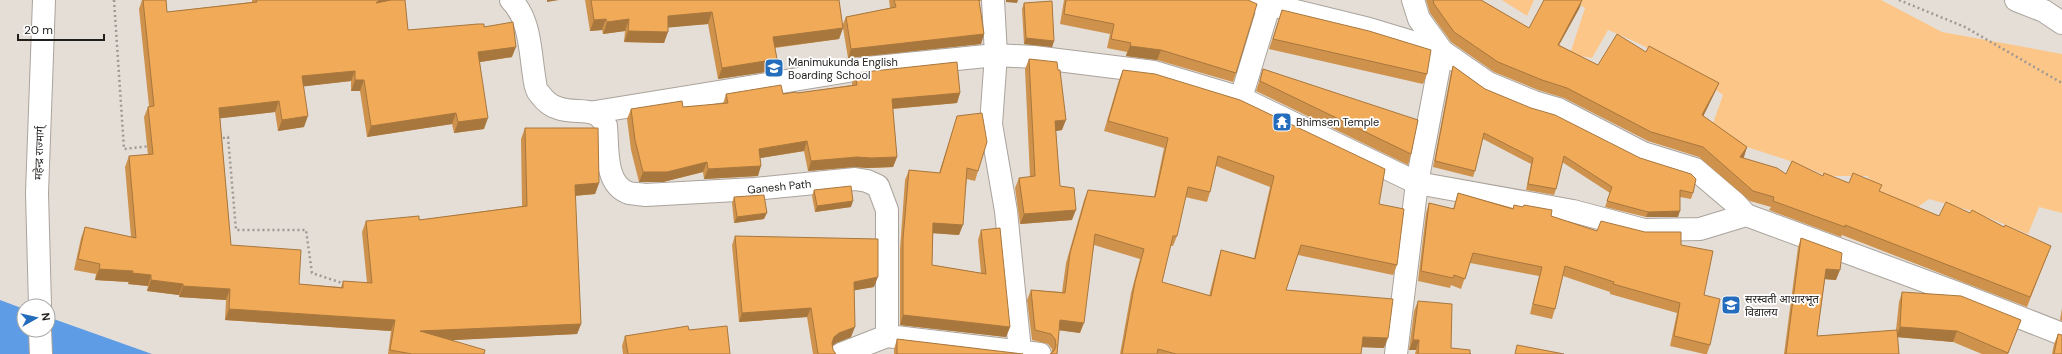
<svg xmlns="http://www.w3.org/2000/svg" width="2062" height="354" font-family="'DM Sans','Noto Sans Devanagari',sans-serif">
<style>
.green{fill:#fdc689}
.water{fill:#5e9ce6}
.lines{fill:none;stroke-linecap:round;stroke-linejoin:round}
.minor-casing{stroke:#aaa39c;stroke-width:24}
.highway-casing{stroke:#aaa39c;stroke-width:24}
.path{stroke:#9e9993;stroke-width:2.5;stroke-dasharray:2 3;stroke-linecap:butt}
.minor{stroke:#fff;stroke-width:22}
.highway{stroke:#fff;stroke-width:22}
.wall{fill:#ce924c;fill-rule:evenodd}
.shaded-wall{fill:#a8773e}
.building{fill:#f0aa58;stroke:#a8773e;fill-rule:evenodd}
.labels{text-anchor:middle;stroke-width:3.5;stroke-linejoin:round;paint-order:stroke}
.poi-label{font-size:11px;fill:#211f1c;stroke:#fff;text-anchor:start}
.street-label{font-size:11px;fill:#211f1c;stroke:#fff}
</style>
<rect width="100%" height="100%" fill="#e5ded7"/>
<!-- green -->
<path class="green" d="M 1502,0 L 1534,0 L 1527,16 Z
M 1570,0 L 1881,0 L 1942,32 L 2062,54 L 2062,213 L 2039,207 L 2028,234 L 1972,211 L 1929,199 L 1915,209 L 1885,196 L 1867,176 L 1827,176 L 1793,162 L 1741,145 L 1712,126 L 1723,95 C 1687,68 1650,47 1608,30 L 1592,58 L 1570,54 L 1585,8 Z"/>
<!-- water -->
<path class="water" d="M 0,300 L 24,309 L 24,330 L 48,330 L 48,317 L 152,354 L 0,354 Z"/>
<g class="lines">
<defs>
<g id="minor">
<path id="s1" d="M 511,0 C 530,19 530,50 534,76 C 535,81 535,89 539,93 C 544,100 550,106 558,108 C 576,115 597,104 606,126 C 608,147 604,185 629,193 C 634,194 640,194 645,195 L 755,189 L 855,179 L 867,181 L 878,186 L 887,210 L 887,336 L 1040,354"/>
<path d="M 993,0 L 996,55 L 991,124 L 1006,211 L 1020,351"/>
<path d="M 1251,0 L 1369,29 L 1442,51 L 1488,83 L 1534,102 L 1558,109 L 1643,153 L 1695,169 L 1735,203 L 1746,215"/>
<path d="M 1413,0 L 1419,19 L 1442,51 L 1417,183 L 1573,211 L 1644,230 L 1700,229 L 1746,215 L 1960,294 L 2062,334"/>
<path d="M 2016,0 L 2044,11 L 2062,23"/>
<path d="M 1241,98 L 1269,6"/>
<path d="M 595,112 L 867,68 L 996,55 L 1034,57 L 1154,72 L 1241,98 L 1417,183 L 1396,354"/>
<path d="M 841,354 L 887,336"/>
</g>
<path id="highway" d="M 40,306 L 37,193 L 44,0
M 40,330 L 41,354"/>
</defs>
<!-- minor casing -->
<use href="#minor" class="minor-casing"/>
<!-- highway casing -->
<use href="#highway" class="highway-casing"/>
<!-- path -->
<path class="path" d="M 114,0 L 124,149 L 150,146
M 1899,0 L 1965,27 L 2062,83
M 218,139 L 228,137 L 236,230 L 306,230 L 312,273 L 345,284"/>
<!-- minor -->
<use href="#minor" class="minor"/>
<!-- highway -->
<use href="#highway" class="highway"/>
</g>
<!-- wall -->
<path class="wall" d="M 142,0 L 166,0 L 167,12 L 252,2 L 252,0 L 405,0 L 408,30 L 484,27 L 512,57 L 480,62 L 484,129 L 454,133 L 452,124 L 367,137 L 360,91 L 351,91 L 351,81 L 304,86 L 304,127 L 278,131 L 275,112 L 220,118 L 231,245 L 299,284 L 341,287 L 343,281 L 367,283 L 362,232 L 366,221 L 419,220 L 522,206 L 521,139 L 525,128 L 599,183 L 595,194 L 575,196 L 581,324 L 577,334 L 452,340 L 484,354 L 388,354 L 391,331 L 225,320 L 226,300 L 179,297 L 179,295 L 147,291 L 148,286 L 128,284 L 129,282 L 95,280 L 96,274 L 74,270 L 81,238 L 85,227 L 131,237 L 125,167 L 129,156 L 148,155 L 144,117 L 148,107 L 149,106 L 139,9 Z
M 585,0 L 839,0 L 842,26 L 846,17 L 890,8 L 889,0 L 981,0 L 981,1 L 979,1 L 984,34 L 981,44 L 848,58 L 843,28 L 839,39 L 775,48 L 777,59 L 773,71 L 718,79 L 708,24 L 668,27 L 664,43 L 624,42 L 625,31 L 603,34 L 602,30 L 590,31 Z
M 1064,0 L 1248,0 L 1236,73 L 1233,82 L 1157,60 L 1126,56 L 1127,52 L 1107,48 L 1110,34 L 1060,24 Z
M 1426,0 L 1481,0 L 1529,28 L 1580,7 L 1559,45 L 1598,65 L 1646,52 L 1719,83 L 1715,92 L 1703,116 L 1747,147 L 1743,158 L 1786,174 L 1823,176 L 1879,191 L 1939,216 L 1970,213 L 2051,246 L 2027,307 L 1842,235 L 1841,237 L 1769,210 L 1771,207 L 1750,201 L 1699,157 L 1648,141 L 1564,98 L 1538,90 L 1494,72 L 1451,42 L 1430,13 Z
M 1024,3 L 1054,41 L 1052,47 L 1024,44 L 1022,9 Z
M 1282,10 L 1427,74 L 1423,84 L 1269,49 Z
M 1029,59 L 1062,130 L 1056,131 L 1060,186 L 1072,220 L 1020,224 L 1015,188 L 1019,178 L 1030,177 L 1025,69 Z
M 1453,66 L 1485,89 L 1693,193 L 1691,199 L 1680,197 L 1678,217 L 1646,217 L 1605,207 L 1610,193 L 1562,162 L 1556,189 L 1554,195 L 1526,190 L 1531,164 L 1483,139 L 1475,171 L 1473,177 L 1433,167 L 1451,72 Z
M 1263,69 L 1411,154 L 1408,165 L 1256,91 Z
M 1123,70 L 1379,204 L 1397,265 L 1393,275 L 1298,255 L 1286,290 L 1384,348 L 1361,347 L 1361,354 L 1120,354 L 1131,293 L 1140,259 L 1094,245 L 1080,333 L 1059,330 L 1057,354 L 1052,353 L 1052,349 L 1048,344 L 1032,340 L 1027,300 L 1031,290 L 1062,292 L 1066,263 L 1084,200 L 1088,190 L 1154,197 L 1164,148 L 1104,131 L 1119,80 ZM 1216,166 L 1270,187 L 1254,258 L 1221,250 L 1218,260 L 1209,296 L 1162,282 L 1170,246 L 1173,246 L 1177,236 L 1185,197 L 1207,202 L 1210,192 Z
M 855,73 L 960,93 L 957,103 L 893,109 L 897,157 L 893,167 L 868,168 L 854,167 L 808,171 L 804,151 L 760,158 L 758,176 L 704,179 L 703,172 L 663,182 L 639,182 L 631,150 L 627,119 L 631,109 L 683,107 L 723,104 L 726,94 L 797,93 L 852,85 L 852,83 Z
M 957,116 L 978,171 L 975,181 L 967,179 L 959,235 L 933,233 L 932,265 L 981,273 L 978,240 L 981,230 L 1010,327 L 1006,337 L 900,325 L 900,249 L 905,180 L 909,170 L 939,173 Z
M 814,190 L 851,207 L 815,212 L 812,196 Z
M 1458,193 L 1513,208 L 1514,205 L 1523,207 L 1524,205 L 1551,216 L 1597,231 L 1681,245 L 1704,295 L 1710,345 L 1707,354 L 1704,354 L 1670,346 L 1677,313 L 1610,294 L 1610,292 L 1563,276 L 1555,309 L 1552,319 L 1530,314 L 1539,276 L 1470,263 L 1461,289 L 1451,285 L 1450,288 L 1418,281 L 1426,213 L 1429,203 L 1453,209 Z
M 734,197 L 764,219 L 734,223 L 732,203 Z
M 735,236 L 874,287 L 854,290 L 851,337 L 836,343 L 832,346 L 833,350 L 836,354 L 813,354 L 807,317 L 739,322 L 732,245 Z
M 1801,238 L 1836,280 L 1825,279 L 1817,336 L 1896,330 L 1899,302 L 1902,292 L 2021,320 L 2008,354 L 1982,354 L 1953,342 L 1897,337 L 1899,354 L 1784,354 L 1798,247 Z
M 1418,301 L 1451,348 L 1471,354 L 1415,354 L 1416,350 L 1409,350 L 1414,311 Z
M 2062,308 L 2062,321 L 2060,320 Z
M 689,330 L 730,354 L 623,354 L 622,346 L 625,336 Z
M 2058,334 L 2062,354 L 2052,354 L 2054,344 Z
M 897,339 L 1023,354 L 894,354 L 894,349 Z"/>
<!-- shaded-wall -->
<path class="shaded-wall" d="M 380,0 L 394,0 L 376,3 Z
M 547,0 L 559,0 L 547,2 Z
M 1006,0 L 1018,0 L 1017,3 L 1006,2 Z
M 1582,0 L 1580,7 L 1554,54 L 1558,45 Z
M 712,12 L 708,24 L 664,28 L 668,16 Z
M 606,19 L 602,30 L 590,31 L 594,20 Z
M 629,19 L 625,31 L 603,34 L 607,22 Z
M 843,28 L 839,39 L 769,48 L 773,37 Z
M 628,31 L 668,32 L 664,43 L 624,42 Z
M 984,34 L 981,44 L 848,58 L 851,49 Z
M 1026,38 L 1054,41 L 1052,47 L 1024,44 Z
M 1130,46 L 1161,50 L 1157,60 L 1126,56 Z
M 516,47 L 512,57 L 474,63 L 478,52 Z
M 777,59 L 773,71 L 718,79 L 722,68 Z
M 355,71 L 351,81 L 299,87 L 302,76 Z
M 355,80 L 364,80 L 360,91 L 351,91 Z
M 1719,83 L 1715,92 L 1699,125 L 1702,115 Z
M 960,93 L 957,103 L 889,109 L 892,99 Z
M 279,101 L 275,112 L 215,119 L 219,108 Z
M 456,113 L 452,124 L 367,137 L 371,126 Z
M 308,116 L 304,127 L 278,131 L 282,120 Z
M 488,118 L 484,129 L 454,133 L 458,122 Z
M 1066,120 L 1062,130 L 1051,132 L 1055,121 Z
M 807,141 L 804,151 L 755,159 L 759,149 Z
M 1747,147 L 1744,157 L 1737,167 L 1740,157 Z
M 857,157 L 897,157 L 893,167 L 868,168 L 854,167 L 808,171 L 811,161 Z
M 707,162 L 703,172 L 663,182 L 639,182 L 643,172 Z
M 761,166 L 758,176 L 704,179 L 708,169 Z
M 599,183 L 595,194 L 571,196 L 575,185 Z
M 853,201 L 851,207 L 815,212 L 817,206 Z
M 1076,210 L 1072,220 L 1020,224 L 1024,214 Z
M 1680,211 L 1678,217 L 1646,217 L 1648,212 Z
M 767,213 L 764,219 L 734,223 L 737,217 Z
M 933,223 L 963,225 L 959,235 L 930,233 Z
M 99,269 L 133,271 L 129,282 L 95,280 Z
M 1826,269 L 1840,270 L 1836,280 L 1823,279 Z
M 132,273 L 151,275 L 148,286 L 128,284 Z
M 878,277 L 874,287 L 851,291 L 854,282 Z
M 151,280 L 183,284 L 179,295 L 147,291 Z
M 183,286 L 230,289 L 226,300 L 179,297 Z
M 811,308 L 807,317 L 739,322 L 742,313 Z
M 229,309 L 395,320 L 391,331 L 225,320 Z
M 903,315 L 1010,327 L 1006,337 L 900,325 Z
M 1060,320 L 1084,323 L 1080,333 L 1057,330 Z
M 581,324 L 577,334 L 416,342 L 420,331 Z
M 855,327 L 851,337 L 836,343 L 831,347 L 834,337 L 839,333 Z
M 1900,327 L 1957,331 L 1953,342 L 1896,337 Z
M 1363,337 L 1388,338 L 1384,348 L 1359,347 Z
M 1413,340 L 1419,340 L 1416,350 L 1409,350 Z"/>
<!-- building -->
<path class="building" d="M 143,0 L 166,0 L 167,12 L 257,2 L 256,0 L 380,0 L 376,3 L 391,0 L 405,0 L 408,30 L 478,24 L 484,24 L 484,27 L 513,22 L 516,47 L 478,52 L 488,118 L 458,122 L 456,113 L 371,126 L 364,80 L 355,80 L 355,71 L 302,76 L 308,116 L 282,120 L 279,101 L 219,108 L 231,245 L 301,250 L 299,284 L 343,288 L 343,281 L 372,283 L 366,221 L 419,216 L 419,220 L 527,206 L 525,128 L 598,128 L 599,183 L 575,185 L 581,324 L 420,331 L 485,350 L 484,354 L 412,354 L 390,350 L 395,320 L 229,309 L 230,289 L 183,286 L 183,284 L 151,280 L 151,275 L 132,273 L 133,271 L 99,269 L 100,264 L 78,259 L 85,227 L 136,238 L 129,156 L 153,154 L 148,107 L 154,106 Z
M 591,0 L 839,0 L 843,28 L 773,37 L 777,59 L 722,68 L 712,12 L 668,16 L 668,32 L 628,31 L 629,19 L 607,22 L 606,19 L 594,20 Z
M 894,0 L 979,0 L 984,34 L 851,49 L 846,17 L 896,7 Z
M 1066,0 L 1248,0 L 1257,4 L 1236,73 L 1161,50 L 1130,46 L 1131,43 L 1111,39 L 1114,24 L 1064,14 Z
M 1433,0 L 1481,0 L 1529,28 L 1544,0 L 1582,0 L 1558,45 L 1598,65 L 1617,34 L 1646,52 L 1649,46 L 1719,83 L 1702,115 L 1747,147 L 1740,157 L 1777,168 L 1786,174 L 1792,161 L 1823,176 L 1824,173 L 1849,183 L 1853,173 L 1882,185 L 1879,191 L 1939,216 L 1946,202 L 1970,213 L 1972,210 L 2004,227 L 2005,225 L 2051,246 L 2030,297 L 1845,225 L 1845,227 L 1773,201 L 1774,197 L 1753,191 L 1703,147 L 1651,132 L 1567,88 L 1542,80 L 1498,62 L 1454,32 L 1434,4 Z
M 1052,1 L 1054,41 L 1026,38 L 1024,3 Z
M 1282,10 L 1369,31 L 1431,50 L 1427,74 L 1273,39 Z
M 1029,59 L 1057,62 L 1058,70 L 1060,70 L 1066,120 L 1055,121 L 1060,186 L 1074,188 L 1076,210 L 1024,214 L 1019,178 L 1035,176 Z
M 957,62 L 960,93 L 892,99 L 897,157 L 871,158 L 857,157 L 811,161 L 807,141 L 759,149 L 761,166 L 708,169 L 707,162 L 667,172 L 643,172 L 635,140 L 631,109 L 682,101 L 683,107 L 728,103 L 726,94 L 781,85 L 783,94 L 796,92 L 797,93 L 857,85 L 855,73 Z
M 1453,66 L 1485,89 L 1531,108 L 1555,115 L 1640,158 L 1691,174 L 1696,179 L 1693,193 L 1680,190 L 1680,211 L 1648,212 L 1607,201 L 1612,187 L 1564,156 L 1556,189 L 1528,184 L 1533,158 L 1484,133 L 1475,171 L 1435,161 Z
M 1263,69 L 1418,120 L 1411,154 L 1260,81 Z
M 1123,70 L 1155,74 L 1240,100 L 1385,169 L 1379,204 L 1404,209 L 1397,265 L 1301,245 L 1286,290 L 1393,299 L 1388,338 L 1363,337 L 1361,354 L 1176,354 L 1158,349 L 1157,354 L 1122,354 L 1135,282 L 1144,249 L 1095,234 L 1084,323 L 1060,320 L 1057,354 L 1050,354 L 1054,351 L 1056,346 L 1055,339 L 1051,334 L 1035,330 L 1031,290 L 1065,293 L 1070,253 L 1088,190 L 1155,197 L 1168,138 L 1108,121 ZM 1218,156 L 1274,176 L 1255,259 L 1221,250 L 1211,296 L 1162,282 L 1173,236 L 1177,236 L 1188,187 L 1210,192 Z
M 982,113 L 987,142 L 978,171 L 967,168 L 963,225 L 933,223 L 932,265 L 986,274 L 981,230 L 1000,228 L 1010,327 L 903,315 L 903,239 L 909,170 L 940,173 L 957,116 Z
M 851,186 L 853,201 L 817,206 L 814,190 Z
M 1458,193 L 1513,209 L 1514,205 L 1523,207 L 1524,205 L 1552,210 L 1551,216 L 1597,231 L 1601,221 L 1645,232 L 1681,232 L 1681,245 L 1713,251 L 1704,295 L 1720,299 L 1710,345 L 1674,336 L 1680,303 L 1613,284 L 1614,282 L 1565,266 L 1555,309 L 1533,304 L 1542,267 L 1473,253 L 1465,279 L 1454,275 L 1453,278 L 1421,271 L 1429,203 L 1454,209 Z
M 764,195 L 767,213 L 737,217 L 734,197 Z
M 735,236 L 878,239 L 878,277 L 854,282 L 855,327 L 839,333 L 834,337 L 832,343 L 833,350 L 836,354 L 818,354 L 811,308 L 742,313 Z
M 1801,238 L 1842,253 L 1840,270 L 1826,269 L 1817,336 L 1897,330 L 1899,354 L 1786,354 Z
M 1902,292 L 1961,296 L 2021,320 L 2008,353 L 1957,331 L 1900,327 Z
M 1418,301 L 1452,304 L 1451,348 L 1470,350 L 1470,354 L 1471,354 L 1418,354 L 1419,340 L 1413,340 Z
M 688,326 L 689,330 L 727,326 L 730,354 L 628,354 L 625,336 Z
M 2058,334 L 2062,335 L 2062,354 L 2054,354 Z
M 897,339 L 1023,354 L 897,354 Z
M 1517,345 L 1564,354 L 1515,354 Z"/>
<!-- icons -->
<defs>
<symbol id="school-square" viewBox="-11 -11 22 22"><rect x="-9" y="-9" width="18" height="18" rx="4" fill="#246cbc" stroke="#fff"/><path d="M0-5L7-2L0 1L-7-2ZM-4 1L0 2.5L4 1V4Q0 6-4 4Z" fill="#fff"/></symbol>
<symbol id="temple-square" viewBox="-11 -11 22 22"><rect x="-9" y="-9" width="18" height="18" rx="4" fill="#246cbc" stroke="#fff"/><path d="M0-6L5-2H3V0L6.5 2.5H4V6H1.5V3h-3V6H-4V2.5H-6.5L-3 0V-2H-5Z" fill="#fff"/></symbol>
</defs>
<g fill-rule="evenodd">
<use href="#school-square" x="763" y="57" width="22" height="22"/>
<use href="#temple-square" x="1271" y="111" width="22" height="22"/>
<use href="#school-square" x="1720" y="294" width="22" height="22"/>
</g>
<g class="labels">
<!-- poi labels -->
<g class="poi-label">
<text x="788" y="66">Manimukunda English<tspan x="788" dy="13">Boarding School</tspan></text>
<text x="1296" y="126">Bhimsen Temple</text>
<text x="1745" y="303">सरस्वती आधारभूत<tspan x="1745" dy="13">विद्यालय</tspan></text>
</g>
<!-- street labels -->
<g class="street-label">
<text transform="translate(39 153) rotate(-88)" y="4">महेन्द्र राज्मार्ग्</text>
<text dy="4" stroke="none"><textPath href="#s1" startOffset="404">Ganesh Path</textPath></text>
</g>
</g>
<!-- north arrow -->
<g transform="translate(36 318) rotate(82)"><circle r="19" fill="#ffffff" stroke="#a6a5a4"/>
<path d="M0-3L7 15L0 10L-7 15Z" fill="#246cbc"/>
<text y="-6" font-size="11" font-weight="bold" text-anchor="middle" fill="#211f1c">N</text>
</g>
<!-- scale -->
<path d="M18 34v6h86v-6" fill="none" stroke="#211f1c" stroke-width="2"/>
<text x="24" y="34" font-size="12" fill="#211f1c" stroke="#ffffff" stroke-width="3" paint-order="stroke">20 m</text>
</svg>
